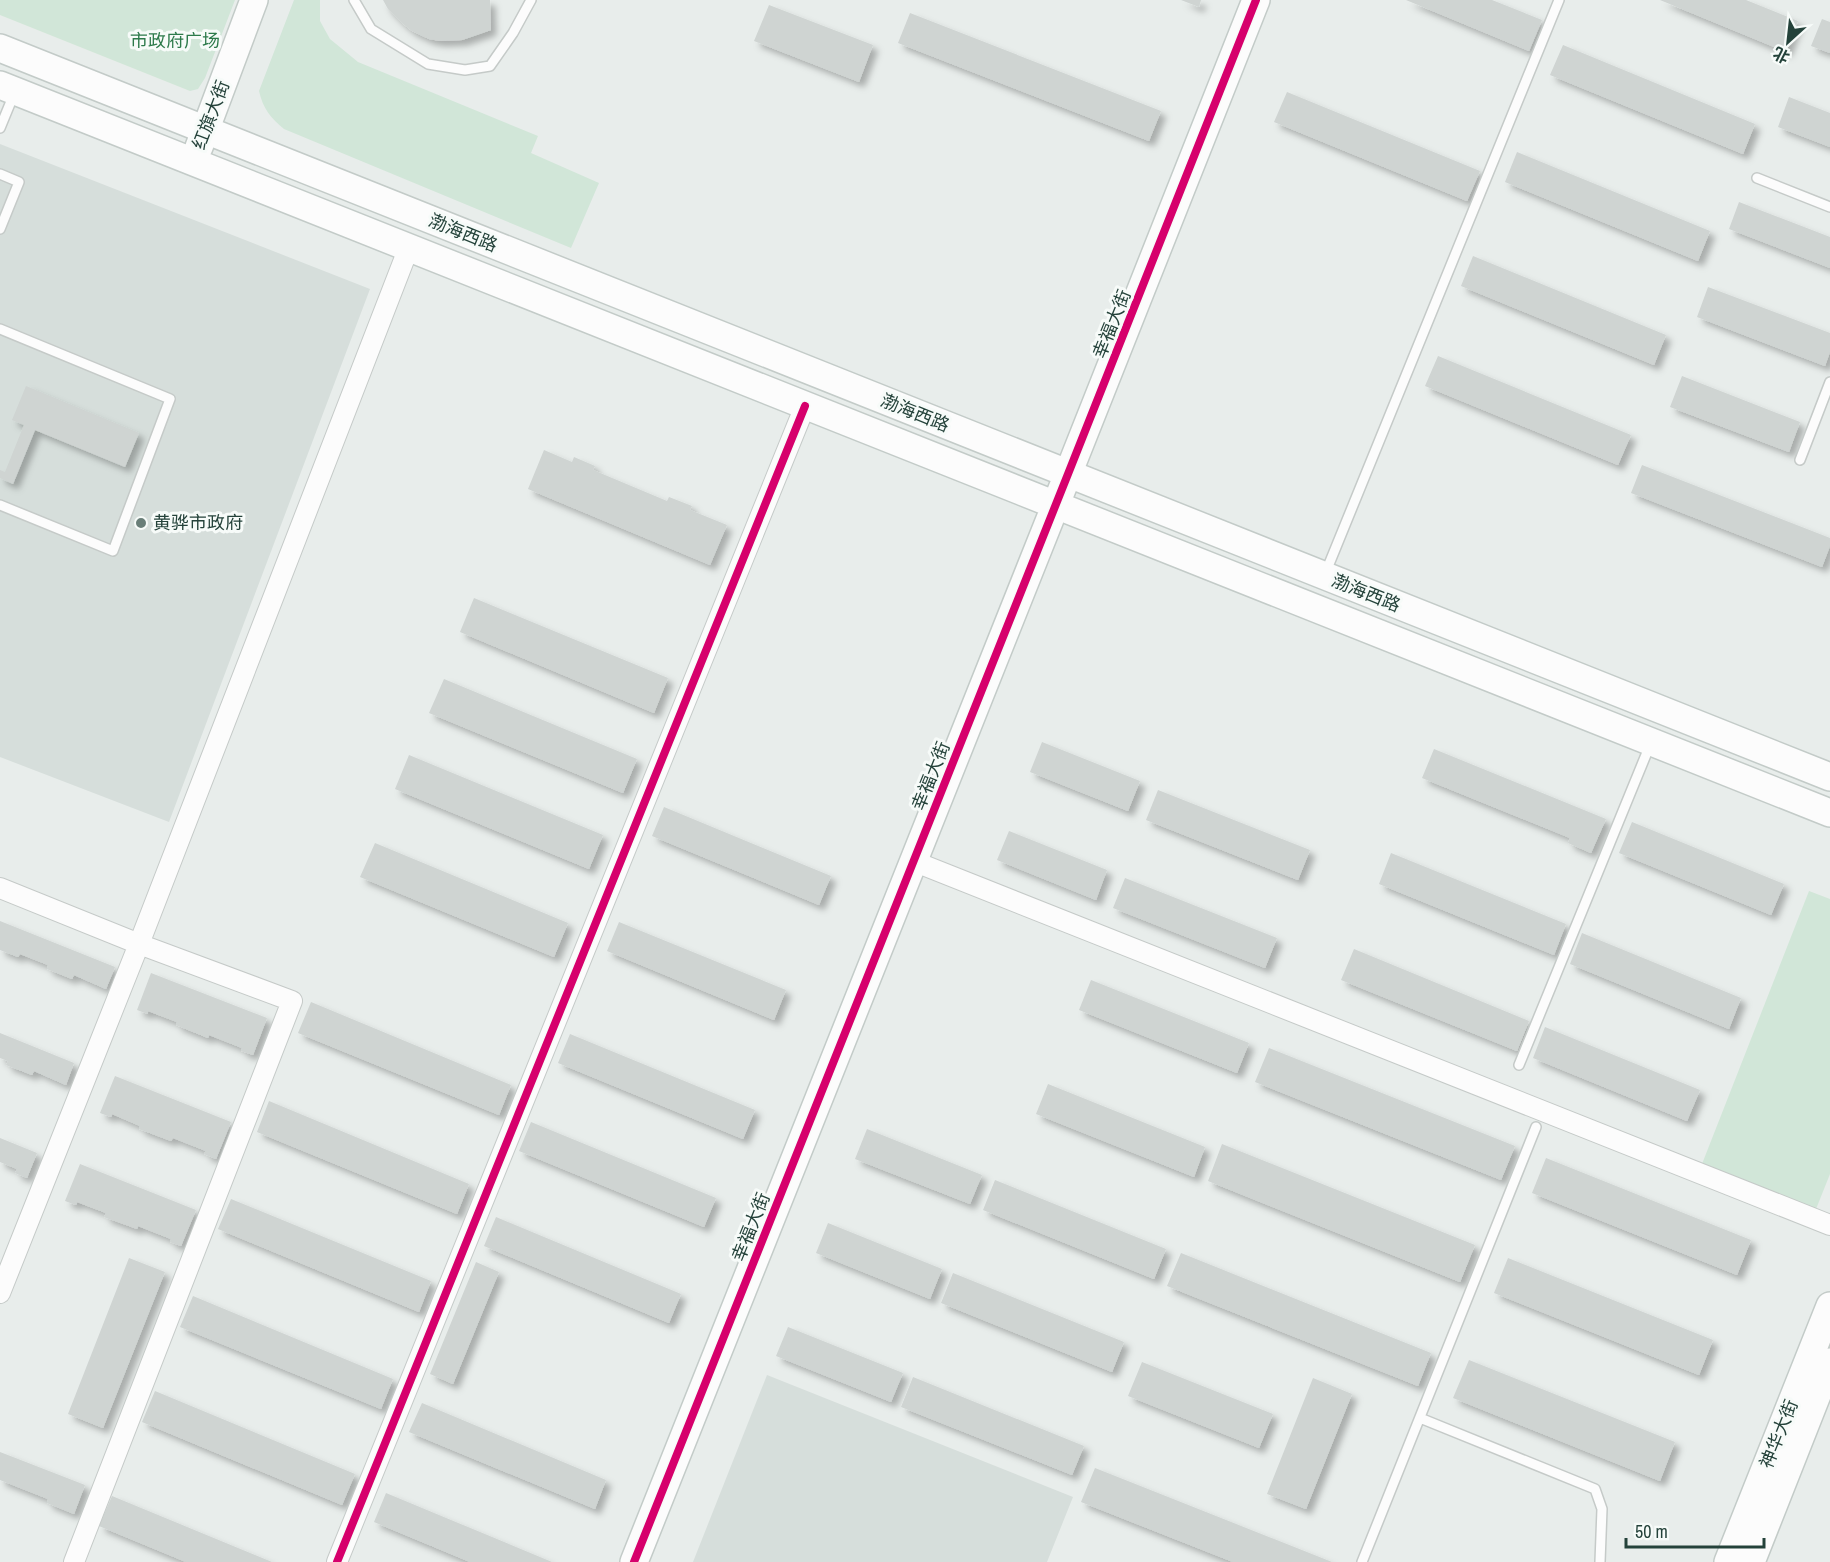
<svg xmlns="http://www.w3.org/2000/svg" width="1830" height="1562" font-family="'Archivo Narrow','Noto Sans SC',sans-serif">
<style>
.built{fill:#d6dedb}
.green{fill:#d1e6d8}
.building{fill:#cfd4d2;filter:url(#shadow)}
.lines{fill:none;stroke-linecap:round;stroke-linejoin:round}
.lane-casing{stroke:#c5cac8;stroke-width:12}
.street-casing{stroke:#c5cac8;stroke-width:22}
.secondary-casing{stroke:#c3cbc8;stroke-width:30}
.lane{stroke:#fcfcfc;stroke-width:9}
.street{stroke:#fcfcfc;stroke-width:20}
.secondary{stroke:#fcfcfc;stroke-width:27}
.cycleway-casing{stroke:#f7fbf9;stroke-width:11}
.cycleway{stroke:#d6006c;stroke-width:8}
.poi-dot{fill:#697e78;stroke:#f7fbf9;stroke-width:2}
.labels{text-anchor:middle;stroke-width:6;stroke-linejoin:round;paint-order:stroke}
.park-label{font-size:18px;fill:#2d7a4b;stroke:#f7fbf9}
.street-label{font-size:18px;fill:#24423a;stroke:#f7fbf9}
.poi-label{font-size:18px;fill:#24423a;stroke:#f7fbf9;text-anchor:start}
</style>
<defs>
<filter id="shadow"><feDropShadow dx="5.5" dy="5.5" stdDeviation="3" flood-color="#0004"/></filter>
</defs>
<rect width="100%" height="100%" fill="#e8edeb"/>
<!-- built -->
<path class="built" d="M 0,144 L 370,289 L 169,822 L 0,757 Z
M 767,1375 L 1073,1497 L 1047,1562 L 693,1562 Z"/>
<!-- green -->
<path class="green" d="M 0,0 L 235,0 L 205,78 L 198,89 L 190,91 L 0,15 Z
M 294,0 L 320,0 L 320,21 L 330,39 L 358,62 L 538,136 L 531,153 L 599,183 L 571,248 L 284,129 C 271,118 263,109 259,91 Z
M 1809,891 L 1830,899 L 1830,1174 L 1816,1209 L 1702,1164 Z"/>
<!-- building -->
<path class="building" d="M 383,0 L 490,0 L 491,30 L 462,40 L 440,41 L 429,39 L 412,31 L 402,23 L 388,9 Z
M 1181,0 L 1201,0 L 1199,7 Z
M 1406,0 L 1492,0 L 1542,20 L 1529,51 Z
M 1660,0 L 1746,0 L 1798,21 L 1786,52 Z
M 769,5 L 873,45 L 859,82 L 754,41 Z
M 910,13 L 1161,111 L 1149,141 L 898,43 Z
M 1822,19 L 1830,22 L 1830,53 L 1811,46 Z
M 1563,45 L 1755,124 L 1743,154 L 1550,75 Z
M 1287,92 L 1480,171 L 1467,201 L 1274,122 Z
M 1789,97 L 1830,113 L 1830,147 L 1778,127 Z
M 1517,152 L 1710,231 L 1698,261 L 1505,182 Z
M 1739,202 L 1830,237 L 1830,268 L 1729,229 Z
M 1473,256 L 1666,335 L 1654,365 L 1461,286 Z
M 1708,287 L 1830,333 L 1830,352 L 1825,366 L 1697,317 Z
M 1438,356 L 1631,435 L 1618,465 L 1425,386 Z
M 1682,376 L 1800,422 L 1789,452 L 1670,407 Z
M 26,386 L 139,433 L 125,467 L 35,430 L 13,484 L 0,478 L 0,470 L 5,472 L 24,425 L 12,420 Z
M 544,450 L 572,462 L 574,457 L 595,466 L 593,470 L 667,501 L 669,497 L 692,506 L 690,510 L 727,525 L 710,565 L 528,489 Z
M 1642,465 L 1830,538 L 1830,546 L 1822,567 L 1631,493 Z
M 474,598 L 668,678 L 654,713 L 460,632 Z
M 444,679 L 637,759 L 623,793 L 429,713 Z
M 1042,742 L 1140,781 L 1128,811 L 1030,772 Z
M 1434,749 L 1606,819 L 1591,853 L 1568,843 L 1570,838 L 1422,778 Z
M 409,755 L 603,835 L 589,869 L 395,789 Z
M 1158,790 L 1310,850 L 1298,880 L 1146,820 Z
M 664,807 L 831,876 L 819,905 L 652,836 Z
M 1632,822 L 1784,884 L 1771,915 L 1619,853 Z
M 1009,831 L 1107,870 L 1096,900 L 997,860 Z
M 375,843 L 568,923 L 554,957 L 360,877 Z
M 1391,853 L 1566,924 L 1554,955 L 1379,884 Z
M 1125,878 L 1277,938 L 1265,968 L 1113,908 Z
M 0,921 L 115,967 L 106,989 L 74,975 L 72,979 L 47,969 L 48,965 L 20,954 L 18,957 L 0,950 Z
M 619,922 L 786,990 L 774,1020 L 607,951 Z
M 1582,933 L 1741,998 L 1729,1029 L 1570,964 Z
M 1354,949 L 1529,1021 L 1517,1051 L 1341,980 Z
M 151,973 L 267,1018 L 253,1055 L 241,1051 L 242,1048 L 209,1035 L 208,1038 L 176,1025 L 177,1022 L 148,1011 L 148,1014 L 137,1010 Z
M 1091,980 L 1249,1043 L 1237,1073 L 1079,1010 Z
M 311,1002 L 511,1085 L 499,1115 L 298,1033 Z
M 1545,1027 L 1700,1090 L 1687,1121 L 1533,1058 Z
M 0,1033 L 74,1063 L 66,1085 L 34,1071 L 32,1075 L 6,1065 L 8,1061 L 0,1058 Z
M 570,1034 L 755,1110 L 743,1139 L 558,1063 Z
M 1269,1048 L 1515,1146 L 1501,1180 L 1255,1082 Z
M 115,1076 L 231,1122 L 216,1159 L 204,1154 L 206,1151 L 173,1138 L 171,1141 L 139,1129 L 140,1126 L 112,1114 L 111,1117 L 100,1113 Z
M 1048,1084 L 1205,1147 L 1194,1177 L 1036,1114 Z
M 269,1101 L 469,1184 L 457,1214 L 257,1132 Z
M 531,1122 L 716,1198 L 704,1227 L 519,1151 Z
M 867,1129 L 982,1175 L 970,1204 L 855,1159 Z
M 0,1138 L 37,1153 L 27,1178 L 15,1173 L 17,1169 L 0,1162 Z
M 1222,1144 L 1475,1245 L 1460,1282 L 1208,1181 Z
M 1546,1158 L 1751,1240 L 1737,1275 L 1532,1193 Z
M 80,1164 L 196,1210 L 181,1246 L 170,1242 L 171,1239 L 138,1226 L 137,1229 L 104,1217 L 106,1213 L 77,1202 L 76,1205 L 65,1201 Z
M 995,1180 L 1166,1249 L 1154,1279 L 983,1210 Z
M 231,1199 L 431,1281 L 419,1312 L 218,1229 Z
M 496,1217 L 681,1294 L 669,1323 L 484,1246 Z
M 828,1223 L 942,1269 L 930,1299 L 816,1253 Z
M 1181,1253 L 1431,1353 L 1418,1386 L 1167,1286 Z
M 129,1258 L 165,1272 L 103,1428 L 68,1414 Z
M 1508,1258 L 1713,1340 L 1699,1375 L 1494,1293 Z
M 476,1262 L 499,1272 L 453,1384 L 430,1374 Z
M 953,1273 L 1124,1342 L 1112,1372 L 941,1303 Z
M 193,1296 L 393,1379 L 381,1409 L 180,1327 Z
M 788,1327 L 903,1373 L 891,1402 L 776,1356 Z
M 1469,1360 L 1675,1442 L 1660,1481 L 1453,1398 Z
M 1142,1362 L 1273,1414 L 1259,1448 L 1128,1396 Z
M 913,1377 L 1084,1446 L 1072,1475 L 901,1407 Z
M 1313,1378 L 1352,1394 L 1306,1509 L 1267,1494 Z
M 155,1391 L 355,1474 L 342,1505 L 142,1422 Z
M 422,1403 L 606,1480 L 595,1509 L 409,1432 Z
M 0,1452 L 85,1485 L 74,1514 L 47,1503 L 48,1499 L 0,1480 Z
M 1095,1468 L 1332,1562 L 1233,1562 L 1081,1502 Z
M 386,1493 L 552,1562 L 470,1562 L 374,1522 Z
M 112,1496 L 272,1562 L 186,1562 L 99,1526 Z"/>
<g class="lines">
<defs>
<path id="lane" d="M 354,0 L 371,29 L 428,64 L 465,70 L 490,66 L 513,33 L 531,0
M 0,128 L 14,94
M 0,174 L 19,182 L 0,229
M 1757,178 L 1830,207
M 0,329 L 170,399 L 113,551 L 0,505
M 1800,460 L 1830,382
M 1325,574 L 1559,0
M 1519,1065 L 1650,745
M 1420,1418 L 1595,1489 L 1602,1509 L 1600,1562
M 1362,1562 L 1536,1127"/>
<path id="street" d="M 913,861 L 1830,1225
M 0,888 L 139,944 L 292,1001 L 74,1562
M 0,1293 L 139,944 L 409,247
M 337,1562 L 805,406"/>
<path id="secondary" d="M 0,48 L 1830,777
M 0,85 L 1830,813
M 199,147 L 254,0
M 634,1562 L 1068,474 L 1256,0
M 1728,1562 L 1830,1306
M 1751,1562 L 1830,1362"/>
</defs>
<!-- lane casing -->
<use href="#lane" class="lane-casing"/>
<!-- street casing -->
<use href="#street" class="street-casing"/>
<!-- secondary casing -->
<use href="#secondary" class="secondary-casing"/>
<!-- lane -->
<use href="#lane" class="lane"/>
<!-- street -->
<use href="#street" class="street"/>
<!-- secondary -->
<use href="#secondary" class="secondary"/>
<defs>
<path id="cycleway" d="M 337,1562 L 805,406
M 634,1562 L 1068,474 L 1256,0"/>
</defs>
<!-- cycleway casing -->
<use href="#cycleway" class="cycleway-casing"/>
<!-- cycleway -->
<use href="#cycleway" class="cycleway"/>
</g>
<!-- markers -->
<circle class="poi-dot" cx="141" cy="523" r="6"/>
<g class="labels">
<!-- park labels -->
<g class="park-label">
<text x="175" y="47">市政府广场</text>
</g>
<!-- street labels -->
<g class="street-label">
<text transform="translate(211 115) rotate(-69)" y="6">红旗大街</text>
<text transform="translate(463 233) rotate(22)" y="6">渤海西路</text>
<text transform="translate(1112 324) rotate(-68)" y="6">幸福大街</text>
<text transform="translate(915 413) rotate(22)" y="6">渤海西路</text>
<text transform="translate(1366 593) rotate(22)" y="6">渤海西路</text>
<text transform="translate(931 776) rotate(-68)" y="6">幸福大街</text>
<text transform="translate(751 1227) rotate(-68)" y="6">幸福大街</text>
<text transform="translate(1779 1434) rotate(-68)" y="6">神华大街</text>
</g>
<!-- poi labels -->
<g class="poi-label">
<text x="153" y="529">黄骅市政府</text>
</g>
</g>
<!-- north arrow -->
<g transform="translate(1788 42) rotate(207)" stroke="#f7fbf9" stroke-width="4.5" paint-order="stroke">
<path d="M0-4.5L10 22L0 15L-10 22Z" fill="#24423a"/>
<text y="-9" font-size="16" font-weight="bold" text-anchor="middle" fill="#24423a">北</text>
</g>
<!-- scale -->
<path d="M1626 1538v9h138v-9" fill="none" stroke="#24423a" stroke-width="3"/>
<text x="1635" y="1538" font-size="18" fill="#24423a" stroke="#f7fbf9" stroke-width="4.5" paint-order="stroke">50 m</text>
</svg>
